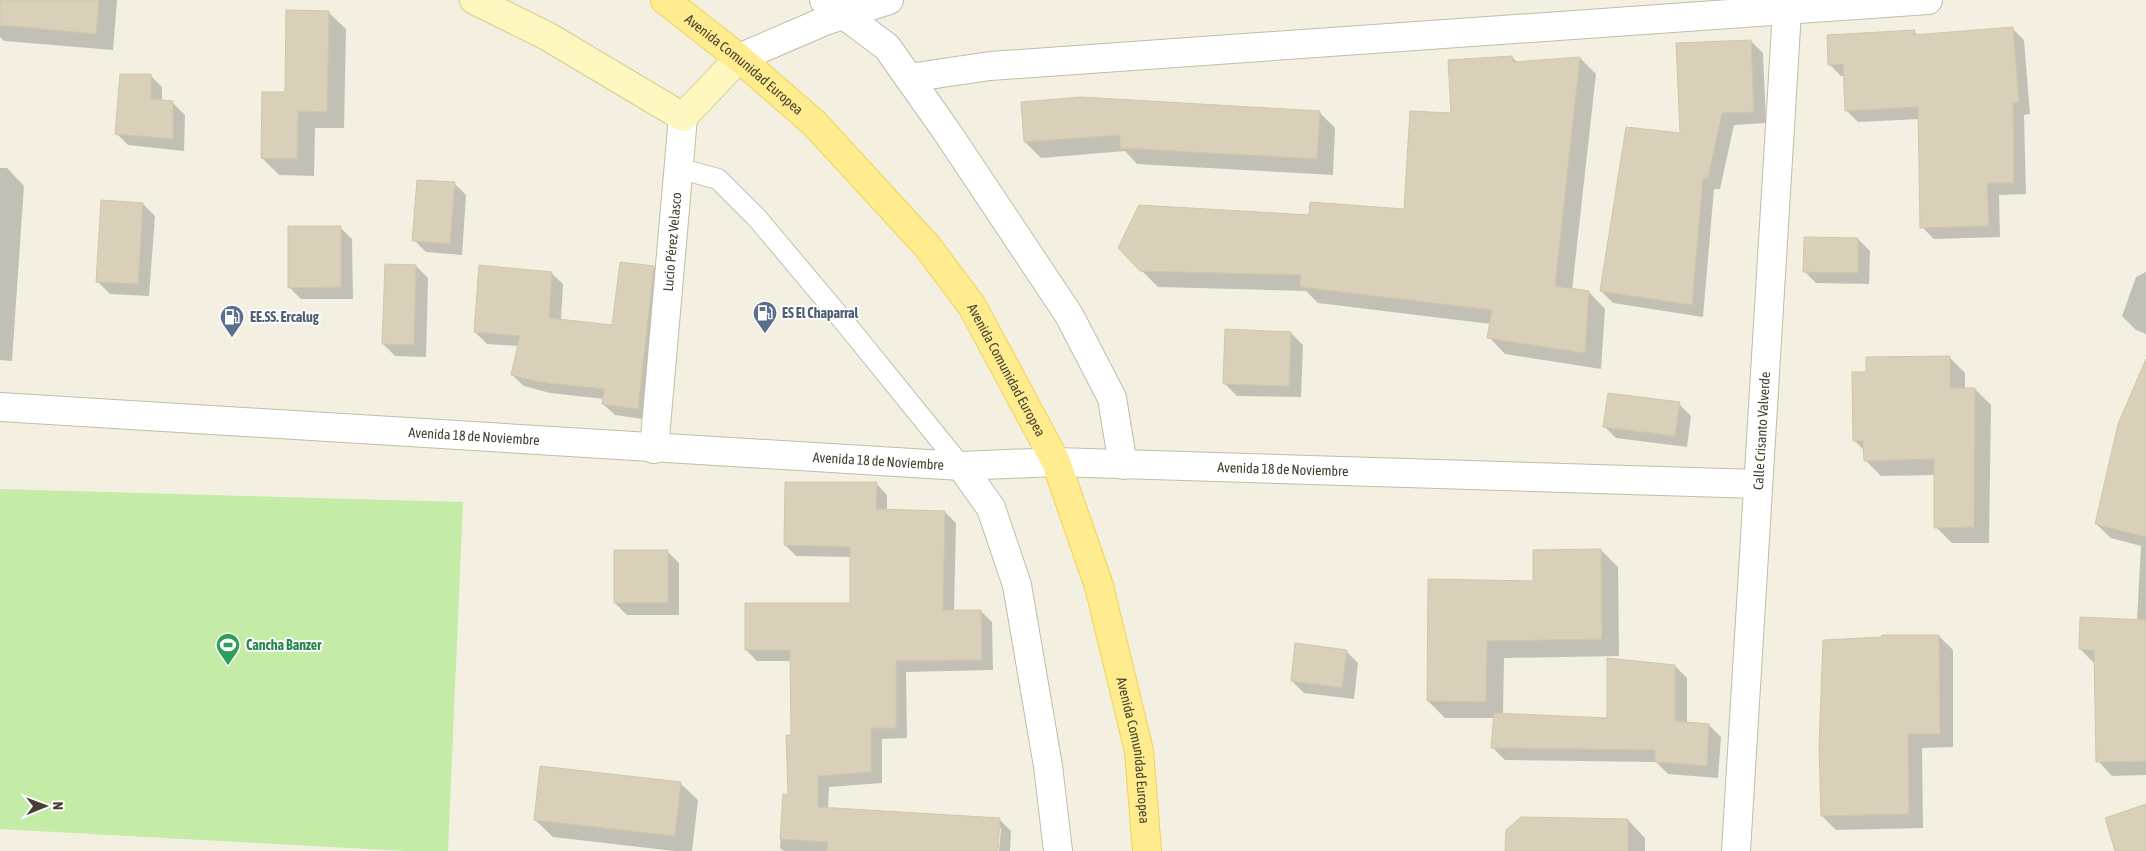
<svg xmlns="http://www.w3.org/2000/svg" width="2146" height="851" font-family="'Asap Condensed',sans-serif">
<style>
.green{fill:#c5eca6}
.shadow{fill:#0003}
.building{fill:#d9d0b9;stroke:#d1c6a9}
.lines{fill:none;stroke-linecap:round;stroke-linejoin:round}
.lane-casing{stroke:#c2bca7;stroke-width:22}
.street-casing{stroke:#c2bca7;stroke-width:30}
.secondary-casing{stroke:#d7cc8d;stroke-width:30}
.primary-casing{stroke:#efd154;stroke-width:30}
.lane{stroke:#fff;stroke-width:20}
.street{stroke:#fff;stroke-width:28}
.secondary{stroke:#fff7c0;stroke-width:28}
.primary{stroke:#ffec8f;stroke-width:28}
.labels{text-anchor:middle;stroke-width:4;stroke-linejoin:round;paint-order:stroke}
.street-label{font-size:14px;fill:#454032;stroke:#fff}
.service-label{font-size:14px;font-weight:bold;fill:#4e5e75;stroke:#fff;text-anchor:start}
.leisure-label{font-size:14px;font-weight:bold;fill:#27864d;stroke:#fff;text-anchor:start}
</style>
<rect width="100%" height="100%" fill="#f3f0e2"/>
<!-- green -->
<path class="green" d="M 0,489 L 463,502 L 448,851 L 404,851 L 0,829 Z"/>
<!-- shadow -->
<path class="shadow" d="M 0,0 L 117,0 L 113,50 L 4,41 L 0,37 Z
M 328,12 L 346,29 L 344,128 L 315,128 L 314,176 L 279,175 L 262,158 L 286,93 Z
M 2012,28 L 2024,40 L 2030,114 L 2024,115 L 2026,194 L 1999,195 L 2000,237 L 1934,239 L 1922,227 L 1920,119 L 1858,122 L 1846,110 L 1844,76 L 1841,76 L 1829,64 L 1914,31 L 1918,36 Z
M 1751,41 L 1763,53 L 1766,123 L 1734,125 L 1720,189 L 1714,189 L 1703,317 L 1613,303 L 1601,291 L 1681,135 Z
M 1512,57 L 1518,63 L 1580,58 L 1596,74 L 1572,290 L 1589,292 L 1605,309 L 1601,369 L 1505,354 L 1489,337 L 1491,324 L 1318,303 L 1306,291 L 1158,287 L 1141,270 L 1310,216 L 1405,210 L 1453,115 Z
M 150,75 L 162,87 L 162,102 L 173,103 L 185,115 L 184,151 L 128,145 L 116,133 Z
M 1319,112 L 1335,128 L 1333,175 L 1137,164 L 1125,151 L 1041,158 L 1025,142 Z
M 0,168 L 7,168 L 24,186 L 12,361 L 0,360 Z
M 454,183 L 466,195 L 462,255 L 426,252 L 414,240 Z
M 143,204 L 155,216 L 149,296 L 110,294 L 98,282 Z
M 340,227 L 352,239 L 353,299 L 301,299 L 289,287 Z
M 1858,239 L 1870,251 L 1869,284 L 1816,283 L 1804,271 Z
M 416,266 L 428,278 L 426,357 L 395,356 L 383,344 Z
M 654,267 L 665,279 L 649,420 L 615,415 L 603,404 L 604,399 L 550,393 L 524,386 L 512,375 L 519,346 L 487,344 L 475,332 L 551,273 L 563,284 L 561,320 L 613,326 Z
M 2146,272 L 2146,334 L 2136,330 L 2122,316 L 2136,277 Z
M 1291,333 L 1303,345 L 1301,397 L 1237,396 L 1225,384 Z
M 1949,357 L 1965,373 L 1965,389 L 1975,389 L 1991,405 L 1989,543 L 1952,543 L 1936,527 L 1936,475 L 1881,476 L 1865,460 L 1865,451 L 1855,441 L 1868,373 Z
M 2146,362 L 2146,775 L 2112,776 L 2098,761 L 2094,663 L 2080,649 L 2137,620 L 2141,546 L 2111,538 L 2096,524 Z
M 1679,404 L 1691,416 L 1687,447 L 1616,438 L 1604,426 Z
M 876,483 L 887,495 L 887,511 L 945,512 L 956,523 L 954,611 L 981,611 L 992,622 L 993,670 L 906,672 L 907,738 L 882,739 L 882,783 L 829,787 L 828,809 L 1000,820 L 1011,831 L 1010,851 L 999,851 L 1001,828 L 998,828 L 996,851 L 784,851 L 780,848 L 784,796 L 790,796 L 792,736 L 791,661 L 757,661 L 746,650 L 851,604 L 852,557 L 796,556 L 785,545 Z
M 1601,550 L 1618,567 L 1619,656 L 1504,658 L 1503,715 L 1609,719 L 1675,666 L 1687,678 L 1687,724 L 1709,725 L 1721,737 L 1718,778 L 1668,774 L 1656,762 L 1505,760 L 1493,748 L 1495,718 L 1445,718 L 1428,701 L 1534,582 Z
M 667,551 L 679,563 L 679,615 L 627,615 L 615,603 Z
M 1939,636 L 1953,650 L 1953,747 L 1922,748 L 1923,828 L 1836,830 L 1822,816 Z
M 1346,651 L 1358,663 L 1354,699 L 1304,693 L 1292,681 Z
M 680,783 L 698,800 L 692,851 L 674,851 L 553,837 L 535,820 Z
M 1628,820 L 1645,838 L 1645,851 L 1507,851 Z"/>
<!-- building -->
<path class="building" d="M 0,0 L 99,0 L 96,34 L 0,25 Z
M 286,10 L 329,11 L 327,112 L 298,111 L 297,159 L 261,158 L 262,92 L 285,92 Z
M 2013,27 L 2019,102 L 2013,103 L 2014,183 L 1987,183 L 1989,226 L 1920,228 L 1918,107 L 1845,111 L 1843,64 L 1828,65 L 1827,35 L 1915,30 L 1913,35 Z
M 1751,40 L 1754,112 L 1722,113 L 1708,178 L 1703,178 L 1692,305 L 1600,291 L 1626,127 L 1680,133 L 1676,43 Z
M 1512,56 L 1513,62 L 1580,57 L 1555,286 L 1589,291 L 1585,353 L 1487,338 L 1492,310 L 1300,287 L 1301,275 L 1140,271 L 1118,248 L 1139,205 L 1309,215 L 1310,202 L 1404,209 L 1410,111 L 1451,113 L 1448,60 Z
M 120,74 L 151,74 L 151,99 L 173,101 L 173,139 L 115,134 Z
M 1081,97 L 1320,111 L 1317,159 L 1120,148 L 1120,135 L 1024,142 L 1021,102 Z
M 417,180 L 455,182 L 450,244 L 412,241 Z
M 101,200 L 143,203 L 138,284 L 96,282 Z
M 288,226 L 341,226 L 341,287 L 288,288 Z
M 1804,237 L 1858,238 L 1858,273 L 1803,272 Z
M 620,262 L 654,266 L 638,409 L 602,404 L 604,389 L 538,382 L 511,375 L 520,336 L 474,332 L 479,265 L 552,272 L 549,318 L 612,325 Z
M 385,264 L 416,265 L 414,345 L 382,344 Z
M 1225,329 L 1291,332 L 1289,386 L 1223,384 Z
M 1950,356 L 1950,388 L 1975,388 L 1974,527 L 1934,528 L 1934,459 L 1864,461 L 1863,441 L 1853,441 L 1852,372 L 1866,372 L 1866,357 Z
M 2146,359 L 2146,537 L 2095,524 L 2118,424 Z
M 1608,393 L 1680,402 L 1675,436 L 1603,427 Z
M 785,482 L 877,482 L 876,509 L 945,511 L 943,610 L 981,610 L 982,660 L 896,661 L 896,728 L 871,728 L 871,772 L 818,776 L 818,807 L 1000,818 L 998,851 L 827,851 L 828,842 L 780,839 L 783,794 L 788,795 L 786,735 L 791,735 L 790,650 L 745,650 L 745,603 L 850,603 L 850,547 L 784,545 Z
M 1601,549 L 1602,639 L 1487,641 L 1486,702 L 1427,701 L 1428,579 L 1533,581 L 1533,550 Z
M 614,550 L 668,550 L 668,603 L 614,603 Z
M 2080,617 L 2146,620 L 2146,761 L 2096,762 L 2094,650 L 2079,649 Z
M 1882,635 L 1939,635 L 1940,734 L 1908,734 L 1909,814 L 1821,816 L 1819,747 L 1823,640 L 1882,637 Z
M 1295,643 L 1347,650 L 1342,688 L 1291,681 Z
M 1607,658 L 1675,665 L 1675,721 L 1709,724 L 1707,766 L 1655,762 L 1655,750 L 1491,748 L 1494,713 L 1607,718 Z
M 540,766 L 681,782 L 675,836 L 534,820 Z
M 2146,804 L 2146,851 L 2115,851 L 2105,818 Z
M 1521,817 L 1628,819 L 1628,851 L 1505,851 L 1506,830 Z"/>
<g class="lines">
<defs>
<path id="lane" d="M 678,168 L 718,179 L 757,218 L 846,324 L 961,466"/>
<g id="street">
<path d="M 824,0 L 887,47 L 947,132 L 1069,315 L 1112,398 L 1123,465"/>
<path d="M 739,58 L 825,21 L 889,0"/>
<path d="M 909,78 L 990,66 L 1928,0"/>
<path id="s1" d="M 0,407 L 961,466 L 1056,462 L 1757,484"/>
<path id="s2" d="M 654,449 L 683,117"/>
<path d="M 961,466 L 991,508 L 1017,585 L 1048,766 L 1058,851"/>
<path id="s3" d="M 1736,851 L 1787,11"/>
</g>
<path id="secondary" d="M 474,0 L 547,36 L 683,117 L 739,58"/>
<g id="primary">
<path id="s4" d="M 665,0 L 739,58 L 814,123 L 927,246 L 972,306 L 1056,462 L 1099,586 L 1139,751 L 1147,851"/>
</g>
</defs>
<!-- lane casing -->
<use href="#lane" class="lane-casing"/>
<!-- street casing -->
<use href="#street" class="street-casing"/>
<!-- secondary casing -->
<use href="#secondary" class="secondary-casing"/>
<!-- primary casing -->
<use href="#primary" class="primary-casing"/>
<!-- lane -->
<use href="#lane" class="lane"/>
<!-- street -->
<use href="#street" class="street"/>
<!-- secondary -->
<use href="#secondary" class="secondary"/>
<!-- primary -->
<use href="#primary" class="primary"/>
</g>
<!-- icons -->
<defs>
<symbol id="fuel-pin" viewBox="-11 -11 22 30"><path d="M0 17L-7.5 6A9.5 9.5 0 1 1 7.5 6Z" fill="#5c6f8a" stroke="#fff"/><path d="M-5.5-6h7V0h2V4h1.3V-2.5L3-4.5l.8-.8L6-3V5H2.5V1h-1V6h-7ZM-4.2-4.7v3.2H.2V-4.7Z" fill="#fff"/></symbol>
<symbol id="stadium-pin" viewBox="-11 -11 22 30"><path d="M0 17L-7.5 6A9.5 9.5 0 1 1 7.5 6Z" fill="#2e9e5b" stroke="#fff"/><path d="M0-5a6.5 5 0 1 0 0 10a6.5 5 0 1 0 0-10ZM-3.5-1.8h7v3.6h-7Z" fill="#fff"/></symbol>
</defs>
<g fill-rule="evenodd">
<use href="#fuel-pin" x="751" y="299" width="28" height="38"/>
<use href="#fuel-pin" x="218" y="303" width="28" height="38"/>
<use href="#stadium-pin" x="214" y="631" width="28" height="38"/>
</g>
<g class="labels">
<!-- street labels -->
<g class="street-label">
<text dy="5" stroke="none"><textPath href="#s4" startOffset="102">Avenida Comunidad Europea</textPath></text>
<text dy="5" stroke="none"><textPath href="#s2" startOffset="208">Lucio Pérez Velasco</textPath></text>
<text dy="5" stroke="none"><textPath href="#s4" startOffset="508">Avenida Comunidad Europea</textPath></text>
<text dy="5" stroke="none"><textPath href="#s3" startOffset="421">Calle Crisanto Valverde</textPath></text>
<text dy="5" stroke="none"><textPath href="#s1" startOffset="475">Avenida 18 de Noviembre</textPath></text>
<text dy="5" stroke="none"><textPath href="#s1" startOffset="880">Avenida 18 de Noviembre</textPath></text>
<text dy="5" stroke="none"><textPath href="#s1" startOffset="1285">Avenida 18 de Noviembre</textPath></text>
<text dy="5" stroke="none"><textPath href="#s4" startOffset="912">Avenida Comunidad Europea</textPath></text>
</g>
<!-- service labels -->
<g class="service-label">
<text x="782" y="318">ES El Chaparral</text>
<text x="250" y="322">EE.SS. Ercalug</text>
</g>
<!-- leisure labels -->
<g class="leisure-label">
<text x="246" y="650">Cancha Banzer</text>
</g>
</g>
<!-- north arrow -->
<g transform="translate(45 806) rotate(89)" stroke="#ffffff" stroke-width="4" paint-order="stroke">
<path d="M0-4L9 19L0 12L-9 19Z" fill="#454032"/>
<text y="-8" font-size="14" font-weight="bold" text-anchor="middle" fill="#454032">N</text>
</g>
</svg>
